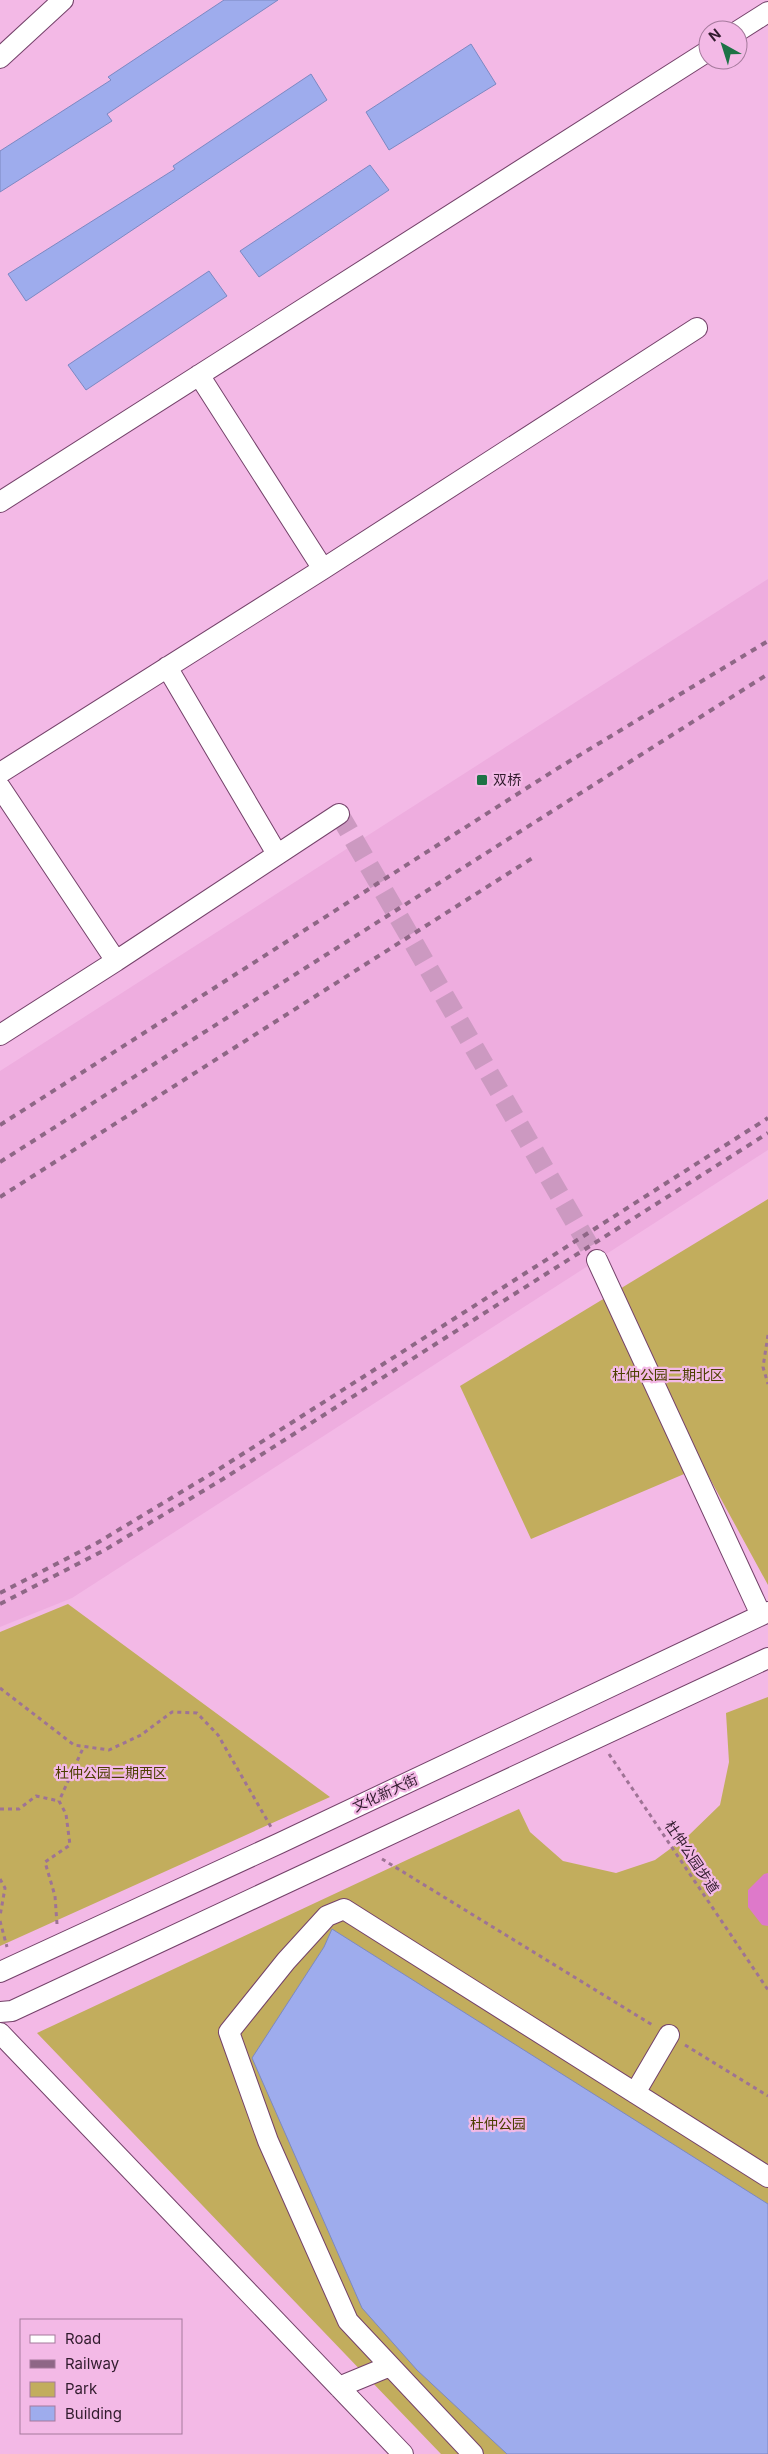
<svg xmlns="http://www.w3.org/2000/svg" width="768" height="2454" font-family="Inter,'Noto Sans SC',sans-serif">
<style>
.built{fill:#eeaddf}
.green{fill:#c2ad5d}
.water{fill:#de79ca}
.building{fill:#9eaced;stroke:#7c88c2}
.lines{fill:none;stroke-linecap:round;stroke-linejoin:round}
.minor-tunnel{stroke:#cc99c1;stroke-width:20;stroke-dasharray:20 10;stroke-linecap:butt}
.minor-casing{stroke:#74426a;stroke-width:22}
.path{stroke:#9e7395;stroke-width:3;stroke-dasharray:4 4;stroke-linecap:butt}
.minor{stroke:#fff;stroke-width:20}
.rail{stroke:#8e6786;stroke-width:4;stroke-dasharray:6 6;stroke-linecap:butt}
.poi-dot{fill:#1d7245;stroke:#f3b9e6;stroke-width:2}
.labels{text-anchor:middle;stroke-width:4.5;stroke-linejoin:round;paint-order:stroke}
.poi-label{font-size:14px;fill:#311b2d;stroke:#f3b9e6;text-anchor:start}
.park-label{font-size:14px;fill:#4c3f00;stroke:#f3b9e6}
.street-label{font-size:14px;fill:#311b2d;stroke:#f3b9e6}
</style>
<rect width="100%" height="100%" fill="#f3b9e6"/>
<!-- built -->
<path class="built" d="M 768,579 L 768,1150 L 72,1598 L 0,1627 L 0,1071 Z"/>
<!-- green -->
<path class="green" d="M 768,1199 L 768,1585 L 703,1466 L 531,1539 L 460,1386 Z
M 68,1604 L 330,1797 L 0,1946 L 0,1632 Z
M 768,1697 L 768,2454 L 441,2454 L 37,2033 L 409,1859 L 519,1809 L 530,1832 L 563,1861 L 616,1873 L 655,1860 L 689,1835 L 720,1805 L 729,1762 L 726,1713 Z"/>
<!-- water -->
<path class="water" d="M 768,1873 L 768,1926 L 762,1925 L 748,1907 L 748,1890 L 764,1874 Z"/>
<!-- building -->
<path class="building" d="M 224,0 L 278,0 L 107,114 L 112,121 L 0,192 L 0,151 L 111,80 L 108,77 Z
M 471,44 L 496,84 L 389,150 L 366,112 Z
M 311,74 L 327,100 L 26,301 L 8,274 L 175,169 L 173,166 Z
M 370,165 L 389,190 L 259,277 L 240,251 Z
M 209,271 L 227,296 L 86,390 L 68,365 Z
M 332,1929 L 768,2204 L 768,2454 L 507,2454 L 417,2370 L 362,2308 L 252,2058 L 324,1947 Z"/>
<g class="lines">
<!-- minor-tunnel -->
<path class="minor-tunnel" d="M 339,814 L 597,1260"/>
<defs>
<path id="minor" d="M 738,31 L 768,12
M 0,58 L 63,0
M 199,375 L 323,569
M 0,502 L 708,51
M 167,667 L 277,854
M 0,773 L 323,569 L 697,328
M 0,787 L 116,961 L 0,1035
M 116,961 L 339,814
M 597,1260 L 761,1615
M 0,1972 L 280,1843 L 768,1612
M 0,2012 L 12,2011 L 768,1658
M 0,2033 L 403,2454
M 635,2093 L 669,2035
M 339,2387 L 390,2366
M 473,2454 L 348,2321 L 268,2141 L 229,2032 L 286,1961 L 327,1916 L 344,1909 L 768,2177"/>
</defs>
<!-- minor casing -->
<use href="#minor" class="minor-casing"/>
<!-- path -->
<path class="path" d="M 768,1335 L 763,1367 L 768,1384
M 0,1688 L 74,1745 L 109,1750 L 141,1735 L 172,1712 L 197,1713 L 218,1735 L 271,1827
M 609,1754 L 768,1990
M 0,1809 L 19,1809 L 36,1796 L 59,1801
M 382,1859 L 654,2026
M 0,1879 L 5,1888 L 0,1916
M 0,1921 L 7,1947
M 57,1924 L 55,1896 L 45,1862 L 70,1845 L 66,1814 L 59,1801 L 84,1746
M 685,2045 L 768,2096"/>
<!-- minor -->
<use href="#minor" class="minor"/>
<!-- rail -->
<path class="rail" d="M 0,1125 L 555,770 L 768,641
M 0,1162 L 768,674
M 0,1197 L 534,857
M 0,1593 L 97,1543 L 216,1471 L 768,1118
M 0,1604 L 103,1551 L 223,1479 L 768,1133"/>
</g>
<!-- markers -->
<rect class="poi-dot" x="476" y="774" width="12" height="12" rx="2.5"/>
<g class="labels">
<!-- poi labels -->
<g class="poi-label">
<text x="493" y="785">双桥</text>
</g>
<!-- park labels -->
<g class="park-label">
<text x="668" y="1380">杜仲公园二期北区</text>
<text x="111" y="1778">杜仲公园二期西区</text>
<text x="498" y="2129">杜仲公园</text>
</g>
<!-- street labels -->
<g class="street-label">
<text transform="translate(385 1793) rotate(-25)" y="5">文化新大街</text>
<text transform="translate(692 1857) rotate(56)" y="5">杜仲公园步道</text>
</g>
</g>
<!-- legend -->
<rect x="20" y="2319" width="162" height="115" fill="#f3b9e6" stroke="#a57a9c"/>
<rect x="30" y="2335" width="25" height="8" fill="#ffffff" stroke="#a57a9c"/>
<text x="65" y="2344" font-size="15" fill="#311b2d">Road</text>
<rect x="30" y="2360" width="25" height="8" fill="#8e6786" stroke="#a57a9c"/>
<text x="65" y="2369" font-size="15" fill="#311b2d">Railway</text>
<rect x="30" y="2382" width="25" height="15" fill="#c2ad5d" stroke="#a57a9c"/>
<text x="65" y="2394" font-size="15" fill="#311b2d">Park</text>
<rect x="30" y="2406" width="25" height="15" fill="#9eaced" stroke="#a57a9c"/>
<text x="65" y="2419" font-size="15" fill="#311b2d">Building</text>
<!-- north arrow -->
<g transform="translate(723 45) rotate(321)"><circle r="24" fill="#f3b9e6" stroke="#a57a9c"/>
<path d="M0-4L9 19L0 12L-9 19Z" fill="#1d7245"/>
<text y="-8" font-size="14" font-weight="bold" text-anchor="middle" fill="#311b2d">N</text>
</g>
</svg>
